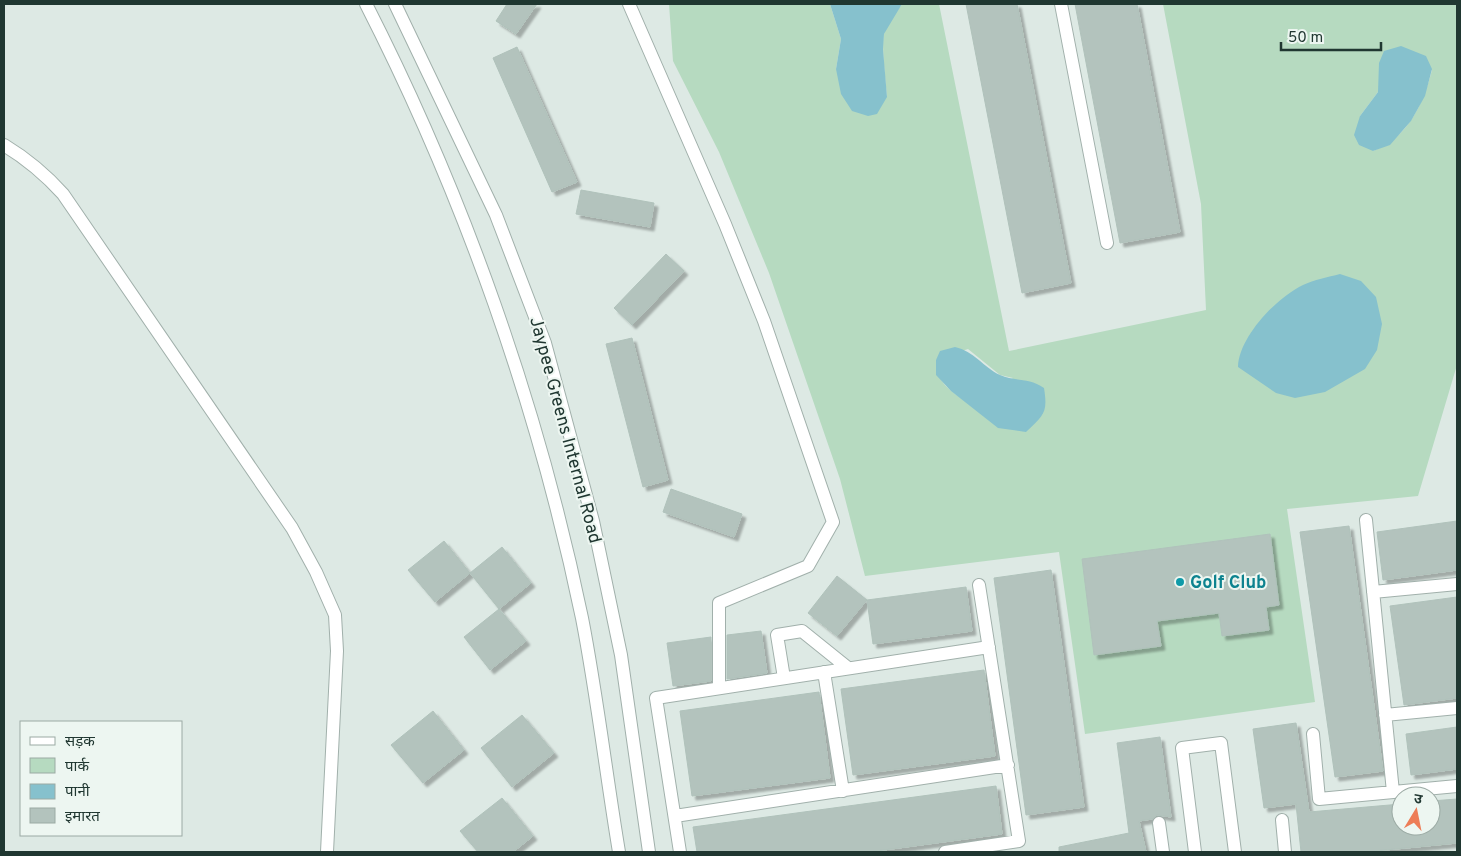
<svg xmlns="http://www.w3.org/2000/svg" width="1461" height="856" font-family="Overpass,'Noto Sans Devanagari',sans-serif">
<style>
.green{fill:#b6dac0;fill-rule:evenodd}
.water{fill:#86c1cd}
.building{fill:#b3c3bd;stroke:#b0c2bb;filter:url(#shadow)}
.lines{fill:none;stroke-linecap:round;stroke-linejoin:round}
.minor-casing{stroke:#a1b0ab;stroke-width:14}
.minor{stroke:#fff;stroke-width:12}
.culture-dot{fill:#0f9aa8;stroke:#edf6f1;stroke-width:2}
.labels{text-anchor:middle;stroke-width:4;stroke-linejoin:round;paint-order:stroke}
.street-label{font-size:18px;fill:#203731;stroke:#edf6f1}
.culture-label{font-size:18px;font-weight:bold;fill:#0d838f;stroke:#edf6f1;text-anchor:start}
</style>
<defs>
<filter id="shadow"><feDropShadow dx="4" dy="4" stdDeviation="1" flood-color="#0004"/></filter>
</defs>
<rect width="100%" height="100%" fill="#dde9e4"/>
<!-- green -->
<path class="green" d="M 669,4 L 830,4 L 841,39 L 836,69 L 887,97 C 886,83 881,45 884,34 C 887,23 896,13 902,4 L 939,4 L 1009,351 L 1206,310 L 1201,204 L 1163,4 L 1457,4 L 1457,365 L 1418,496 L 1287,509 L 1315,702 L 1085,734 L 1059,552 L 865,576 L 840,479 L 769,273 L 719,152 L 673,61 ZM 1432,70 C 1423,104 1408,138 1373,151 L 1360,116 L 1378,92 ZM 968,349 L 1000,375 L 1013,378 L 968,403 C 950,390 937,384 936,360 Z"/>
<!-- water -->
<path class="water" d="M 830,4 L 902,4 L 884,34 L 883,49 L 887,97 L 877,114 L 868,116 L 852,111 L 841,94 L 836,69 L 841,39 Z
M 1401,46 L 1426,56 L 1432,69 L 1425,96 L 1411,121 L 1390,145 L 1373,151 L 1359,145 L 1354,135 L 1360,116 L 1378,92 L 1379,63 L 1384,51 Z
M 1340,274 L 1361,281 L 1376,297 L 1382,324 L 1377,350 L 1365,369 L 1325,392 L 1295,398 L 1276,393 L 1238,367 C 1239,337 1276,298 1303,285 C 1314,280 1328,277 1340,274 Z
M 955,347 C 974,351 983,367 1000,375 C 1016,382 1029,377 1044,388 C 1048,413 1044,415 1026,432 L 998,428 L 951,391 L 936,375 L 936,360 L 940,351 Z"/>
<!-- building -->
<path class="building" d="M 507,4 L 537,4 L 516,34 L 496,21 Z
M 966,4 L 1017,4 L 1071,283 L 1022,293 Z
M 1075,4 L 1137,4 L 1180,232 L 1120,243 Z
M 517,47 L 577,182 L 552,192 L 493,58 Z
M 581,190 L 654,203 L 650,227 L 576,214 Z
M 666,254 L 684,271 L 632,325 L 614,308 Z
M 632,338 L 668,480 L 643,487 L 606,344 Z
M 671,489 L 742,514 L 734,537 L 663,512 Z
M 1457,521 L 1457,570 L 1383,580 L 1377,532 Z
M 1349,526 L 1383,771 L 1335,777 L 1300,532 Z
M 1270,534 L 1279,605 L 1266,607 L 1269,630 L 1222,636 L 1219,613 L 1157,621 L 1161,646 L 1094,655 L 1082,559 Z
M 444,541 L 470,573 L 435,602 L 408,570 Z
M 502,547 L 531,583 L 499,609 L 470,573 Z
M 1051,570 L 1084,807 L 1026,815 L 994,578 Z
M 837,576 L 867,600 L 837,636 L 808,613 Z
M 966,587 L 972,631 L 873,644 L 867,600 Z
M 1457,597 L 1457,698 L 1404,705 L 1390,606 Z
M 499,609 L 526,641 L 490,670 L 464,637 Z
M 761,631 L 767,673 L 727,679 L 727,635 Z
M 711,637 L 711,681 L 673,686 L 667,643 Z
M 984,670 L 995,756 L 853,775 L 841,689 Z
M 819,692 L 830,778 L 692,796 L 680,711 Z
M 433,711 L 464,750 L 423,783 L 391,745 Z
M 522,715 L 554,753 L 512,787 L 481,748 Z
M 1296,723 L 1309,812 L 1401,804 L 1401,826 L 1431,826 L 1431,801 L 1457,799 L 1457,843 L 1365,852 L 1301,852 L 1296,804 L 1264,808 L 1253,729 Z
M 1457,727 L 1457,769 L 1411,775 L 1406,734 Z
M 1160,737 L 1171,817 L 1157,815 L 1152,819 L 1139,821 L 1146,852 L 1059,852 L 1059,847 L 1129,833 L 1117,743 Z
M 996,786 L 1002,834 L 869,852 L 697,852 L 693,827 Z
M 502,798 L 533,836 L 513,852 L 478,852 L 460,831 Z"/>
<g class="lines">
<defs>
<path id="minor" d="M 366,4 C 464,196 538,406 582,618 C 597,695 606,774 619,852
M 395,4 L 496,215 L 545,343 L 593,521 L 621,655 L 649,852
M 629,4 L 725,224 L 764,321 L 833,522 L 808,566 L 719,603 L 719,688
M 1061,4 L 1107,243
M 4,145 C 27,159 45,174 63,194 L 292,528 L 316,572 L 335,615 L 337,651 L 327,852
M 1366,520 L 1393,792
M 1373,592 L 1457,584
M 824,672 L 843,791
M 784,678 L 777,635 L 802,631 L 848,668
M 1385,715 L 1457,708
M 1313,734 L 1319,799 L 1457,786
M 675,816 L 1008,765
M 1282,820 L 1285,852
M 1159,823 L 1163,852
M 680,852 L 656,698 L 989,647
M 945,852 L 1019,841 L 979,585
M 1195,852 L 1182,748 L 1221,743 L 1235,852"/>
</defs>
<!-- minor casing -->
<use href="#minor" class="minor-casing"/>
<!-- minor -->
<use href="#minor" class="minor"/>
</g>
<!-- markers -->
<circle class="culture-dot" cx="1180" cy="582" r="5"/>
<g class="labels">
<!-- street labels -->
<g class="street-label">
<text transform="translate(566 430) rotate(75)" y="6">Jaypee Greens Internal Road</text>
</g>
<!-- culture labels -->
<g class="culture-label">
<text x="1190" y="588">Golf Club</text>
</g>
</g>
<!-- border -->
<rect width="1461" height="856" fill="none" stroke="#203731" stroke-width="10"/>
<!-- legend -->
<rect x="20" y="721" width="162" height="115" fill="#edf6f1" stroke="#9baaa4"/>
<rect x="30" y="737" width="25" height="8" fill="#ffffff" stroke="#9baaa4"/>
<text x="65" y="746" font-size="15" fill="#203731">सड़क</text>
<rect x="30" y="758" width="25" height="15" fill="#b6dac0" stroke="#9baaa4"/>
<text x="65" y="771" font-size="15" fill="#203731">पार्क</text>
<rect x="30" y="784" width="25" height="15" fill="#86c1cd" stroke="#9baaa4"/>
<text x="65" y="796" font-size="15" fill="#203731">पानी</text>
<rect x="30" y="808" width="25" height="15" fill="#b3c3bd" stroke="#9baaa4"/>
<text x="65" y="821" font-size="15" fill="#203731">इमारत</text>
<!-- north arrow -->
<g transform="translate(1416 811) rotate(10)"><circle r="24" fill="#edf6f1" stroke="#9baaa4"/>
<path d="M0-4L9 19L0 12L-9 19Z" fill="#ed7d57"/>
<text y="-8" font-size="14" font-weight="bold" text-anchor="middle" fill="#203731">उ</text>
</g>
<!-- scale -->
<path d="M1281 42v8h100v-8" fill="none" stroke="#203731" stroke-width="2.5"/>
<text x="1288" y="42" font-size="15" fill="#203731" stroke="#edf6f1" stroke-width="4" paint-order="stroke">50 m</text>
</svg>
